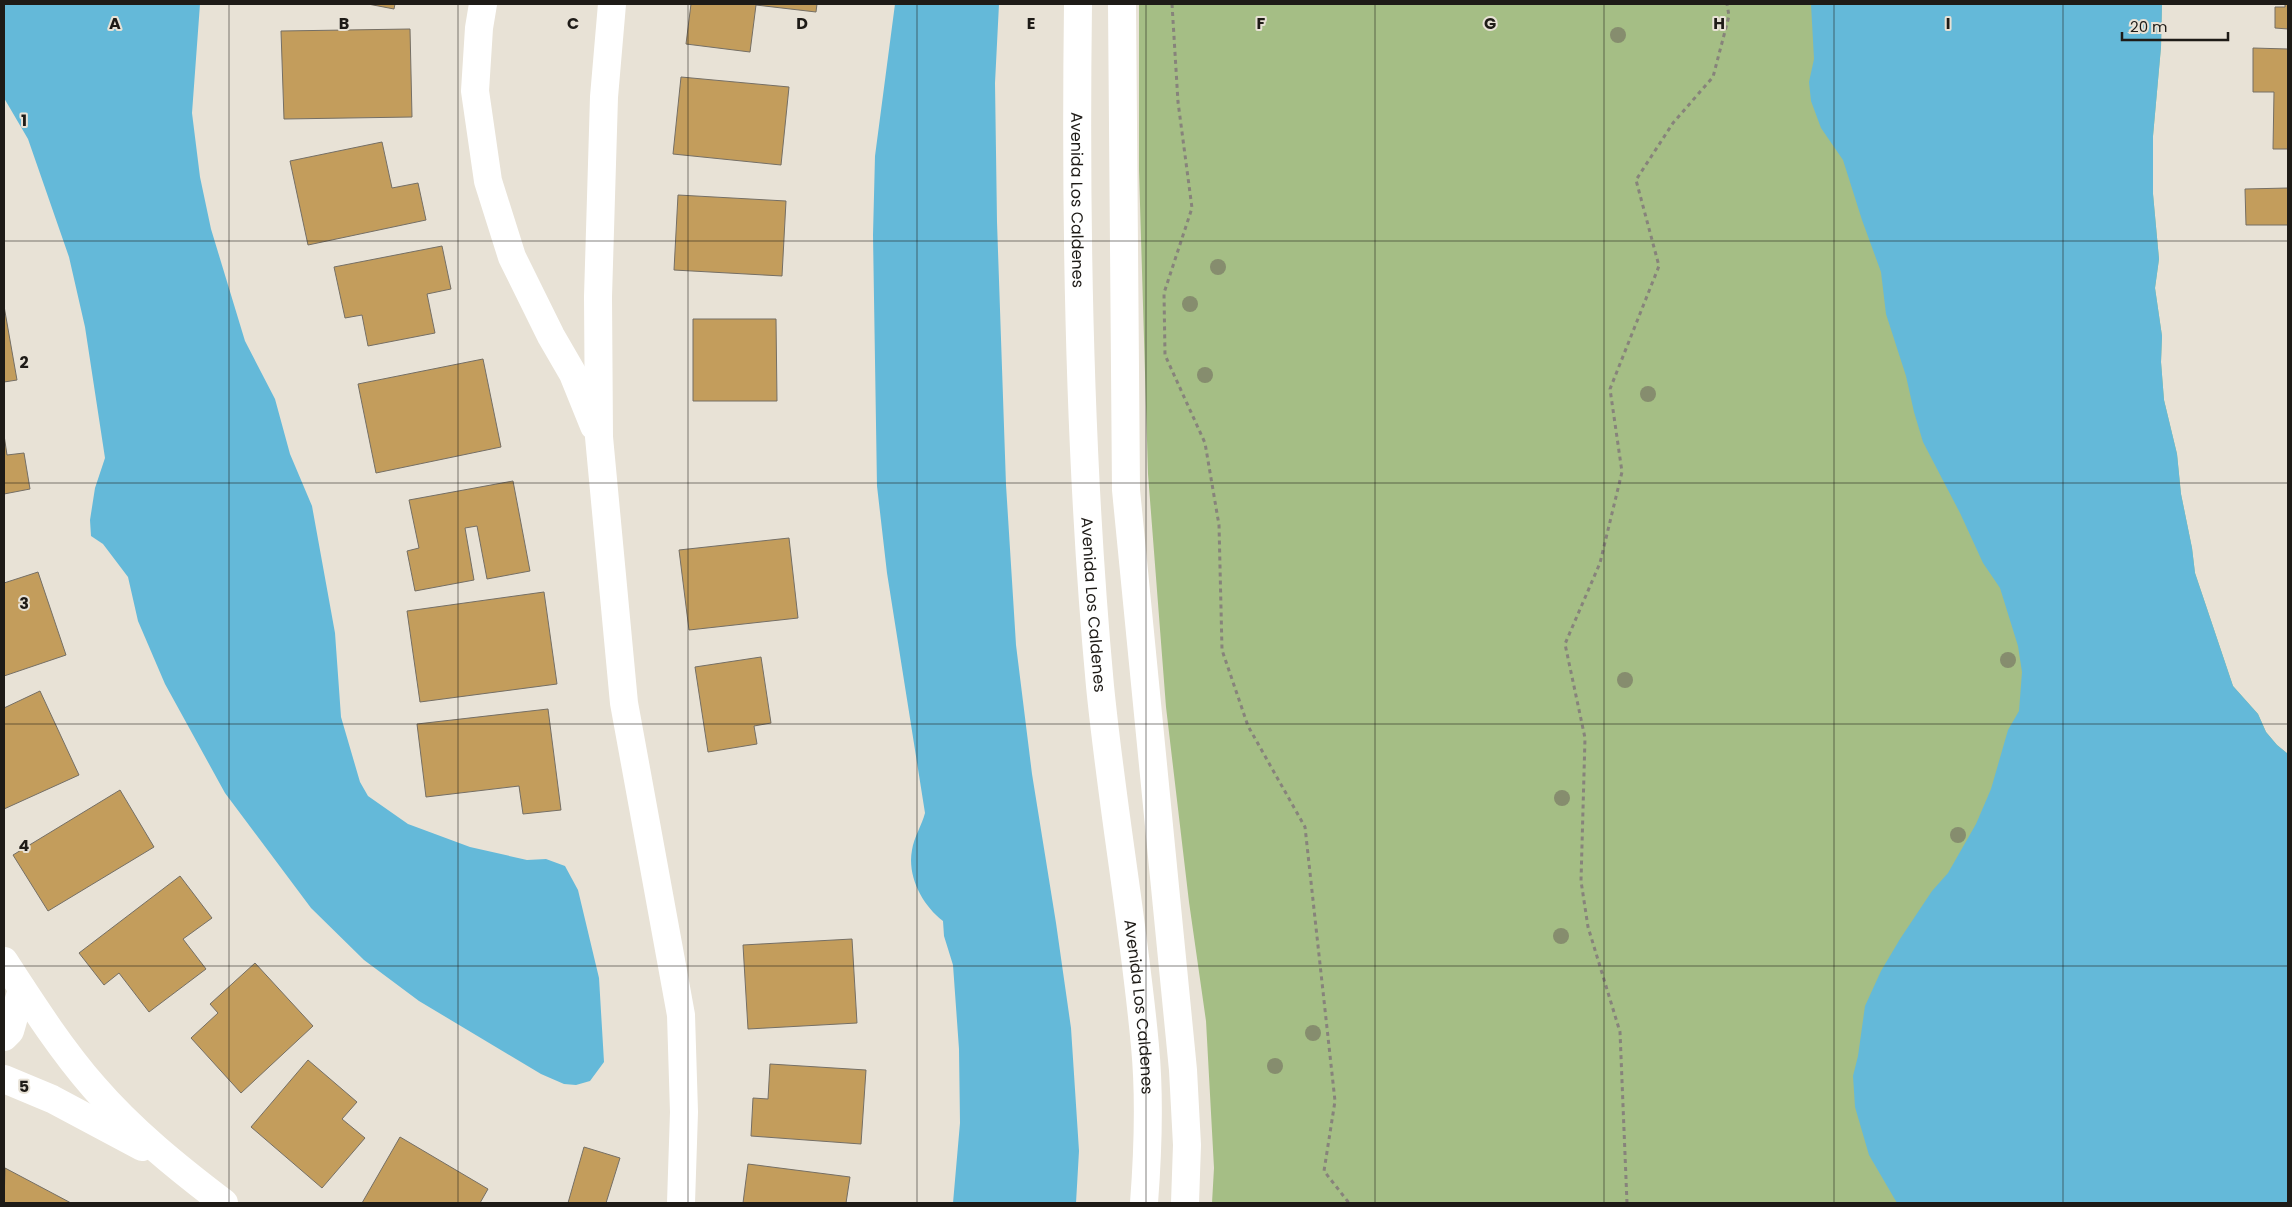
<svg xmlns="http://www.w3.org/2000/svg" width="2292" height="1207" font-family="Poppins,sans-serif">
<style>
.green{fill:#a5be85}
.water{fill:#64b9d9}
.building{fill:#c39d5c;stroke:#756f65}
.lines{fill:none;stroke-linecap:round;stroke-linejoin:round}
.path{stroke:#87837b;stroke-width:3;stroke-dasharray:4 4;stroke-linecap:butt}
.street{stroke:#fff;stroke-width:28}
.tree{fill:#868d6e}
.grid{fill:none;stroke:#1e1b17;stroke-width:1;stroke-opacity:0.55}
.labels{text-anchor:middle;stroke-width:4;stroke-linejoin:round;paint-order:stroke}
.street-label{font-size:16px;fill:#1e1b17;stroke:#e8e2d6}
.grid-label{font-size:16px;text-anchor:middle;font-weight:bold;fill:#1e1b17;stroke:#e8e2d6;stroke-width:4;stroke-linejoin:round;paint-order:stroke}
</style>
<rect width="100%" height="100%" fill="#e8e2d6"/>
<!-- green -->
<path class="green" d="M 1139,4 L 2162,4 L 2161,47 L 2153,136 L 2153,194 L 2159,259 L 2155,288 L 2162,336 L 2161,362 L 2164,400 L 2177,454 L 2181,494 L 2192,548 L 2195,573 L 2233,686 L 2258,714 L 2266,732 L 2277,745 L 2288,754 L 2288,1203 L 1212,1203 L 1214,1168 L 1206,1021 L 1189,902 L 1166,707 L 1148,474 L 1139,170 Z"/>
<!-- water -->
<path class="water" d="M 4,4 L 200,4 L 192,113 L 200,177 L 211,229 L 245,341 L 275,399 L 290,454 L 312,506 L 335,633 L 341,717 L 360,782 L 368,796 L 408,824 L 470,847 L 527,860 L 546,859 L 565,866 L 578,890 L 599,978 L 604,1062 L 590,1081 L 576,1085 L 564,1084 L 541,1074 L 419,1001 L 364,960 L 311,908 L 225,793 L 165,684 L 138,621 L 128,577 L 103,544 L 91,536 L 90,520 L 95,488 L 105,458 L 85,327 L 69,257 L 28,139 L 4,98 Z
M 895,4 L 999,4 L 995,83 L 997,222 L 1006,485 L 1016,645 L 1032,774 L 1056,923 L 1071,1028 L 1079,1151 L 1076,1203 L 953,1203 L 960,1123 L 959,1049 L 953,965 L 944,936 L 943,921 C 922,905 907,876 912,850 C 914,837 922,825 925,813 L 887,573 L 877,486 L 873,235 L 875,156 Z
M 1811,4 L 2162,4 L 2161,47 L 2153,136 L 2153,194 L 2159,259 L 2155,288 L 2162,336 L 2161,362 L 2164,400 L 2177,454 L 2181,494 L 2192,548 L 2195,573 L 2233,686 L 2258,714 L 2266,732 L 2277,745 L 2288,754 L 2288,1203 L 1897,1203 L 1869,1155 L 1855,1107 L 1853,1076 L 1858,1056 L 1865,1006 L 1881,971 L 1900,939 L 1932,891 L 1948,873 L 1976,824 L 1991,789 L 2008,730 L 2019,711 L 2022,672 L 2018,646 L 2000,588 L 1983,563 L 1960,513 L 1923,442 L 1914,412 L 1906,376 L 1886,314 L 1881,272 L 1862,220 L 1843,160 L 1821,128 L 1811,101 L 1809,82 L 1814,59 Z"/>
<!-- building -->
<path class="building" d="M 368,4 L 395,4 L 394,9 Z
M 691,4 L 817,4 L 816,12 L 756,5 L 750,52 L 686,44 Z
M 2285,4 L 2288,4 L 2288,29 L 2275,28 L 2275,7 L 2285,7 Z
M 410,29 L 412,117 L 284,119 L 281,31 Z
M 2253,48 L 2288,49 L 2288,149 L 2273,149 L 2274,92 L 2253,92 Z
M 681,77 L 789,87 L 781,165 L 673,154 Z
M 382,142 L 392,188 L 418,183 L 426,220 L 308,245 L 290,161 Z
M 2288,188 L 2288,225 L 2246,225 L 2245,189 Z
M 678,195 L 786,201 L 782,276 L 674,270 Z
M 442,246 L 451,289 L 427,294 L 435,333 L 368,346 L 362,315 L 345,318 L 334,267 Z
M 4,306 L 17,380 L 4,382 Z
M 693,319 L 776,319 L 777,401 L 693,401 Z
M 483,359 L 501,447 L 376,473 L 358,384 Z
M 4,435 L 7,455 L 24,453 L 30,489 L 4,494 Z
M 513,481 L 530,571 L 487,579 L 477,526 L 465,528 L 474,580 L 415,591 L 407,551 L 419,548 L 409,500 Z
M 789,538 L 798,618 L 689,630 L 679,550 Z
M 38,572 L 66,655 L 4,676 L 4,583 Z
M 544,592 L 557,684 L 420,702 L 407,611 Z
M 761,657 L 771,723 L 754,726 L 757,744 L 708,752 L 695,667 Z
M 40,691 L 79,775 L 4,809 L 4,708 Z
M 548,709 L 561,810 L 523,814 L 519,786 L 426,797 L 417,724 Z
M 120,790 L 154,847 L 48,911 L 13,855 Z
M 180,876 L 212,918 L 183,939 L 206,969 L 149,1012 L 119,973 L 104,985 L 79,953 Z
M 852,939 L 857,1023 L 748,1029 L 743,945 Z
M 255,963 L 313,1026 L 241,1093 L 191,1038 L 218,1013 L 210,1004 Z
M 308,1060 L 357,1102 L 342,1119 L 365,1138 L 322,1188 L 251,1127 Z
M 770,1064 L 866,1070 L 861,1144 L 751,1136 L 753,1098 L 768,1099 Z
M 400,1137 L 488,1189 L 480,1203 L 362,1203 Z
M 584,1147 L 620,1158 L 606,1203 L 568,1203 Z
M 748,1164 L 850,1177 L 846,1203 L 743,1203 Z
M 5,1168 L 71,1203 L 4,1203 Z"/>
<g class="lines">
<!-- path -->
<path class="path" d="M 1172,4 L 1178,102 L 1192,208 L 1164,293 L 1165,355 L 1205,443 L 1219,525 L 1222,650 L 1248,726 L 1305,827 L 1335,1101 L 1324,1171 L 1349,1203
M 1627,1203 L 1620,1032 L 1588,927 L 1581,881 L 1585,738 L 1565,644 L 1600,563 L 1622,472 L 1610,389 L 1659,266 L 1636,180 L 1673,123 L 1713,77 L 1729,16 L 1727,4"/>
<!-- street -->
<g class="street">
<path d="M 483,4 L 479,28 L 475,91 L 488,181 L 512,257 L 551,336 L 573,374 L 594,426"/>
<path d="M 612,4 L 604,97 L 598,297 L 599,437 L 624,703 L 681,1015 L 684,1112 L 681,1203"/>
<path id="s1" d="M 1078,4 C 1075,231 1079,460 1100,686 C 1112,807 1134,926 1145,1046 C 1150,1098 1148,1151 1144,1203"/>
<path d="M 1122,4 L 1126,490 L 1183,1070 L 1187,1145 L 1185,1203"/>
<path d="M 4,961 C 32,1004 60,1048 94,1087 C 132,1131 178,1168 224,1203"/>
<path d="M 4,1037 L 10,1031 L 22,989"/>
<path d="M 4,1079 L 52,1099 L 142,1147"/>
</g>
</g>
<!-- trees -->
<g class="tree">
<circle cx="1618" cy="35" r="8"/>
<circle cx="1218" cy="267" r="8"/>
<circle cx="1190" cy="304" r="8"/>
<circle cx="1205" cy="375" r="8"/>
<circle cx="1648" cy="394" r="8"/>
<circle cx="2008" cy="660" r="8"/>
<circle cx="1625" cy="680" r="8"/>
<circle cx="1562" cy="798" r="8"/>
<circle cx="1958" cy="835" r="8"/>
<circle cx="1561" cy="936" r="8"/>
<circle cx="1313" cy="1033" r="8"/>
<circle cx="1275" cy="1066" r="8"/>
</g>
<!-- grid -->
<path class="grid" d="M 229,4 L 229,1203M 458,4 L 458,1203M 688,4 L 688,1203M 917,4 L 917,1203M 1146,4 L 1146,1203M 1375,4 L 1375,1203M 1604,4 L 1604,1203M 1834,4 L 1834,1203M 2063,4 L 2063,1203M 4,241 L 2288,241M 4,483 L 2288,483M 4,724 L 2288,724M 4,966 L 2288,966"/>
<g class="labels">
<!-- street labels -->
<g class="street-label">
<text dy="6" stroke="none"><textPath href="#s1" startOffset="196">Avenida Los Caldenes</textPath></text>
<text dy="6" stroke="none"><textPath href="#s1" startOffset="601">Avenida Los Caldenes</textPath></text>
<text dy="6" stroke="none"><textPath href="#s1" startOffset="1006">Avenida Los Caldenes</textPath></text>
</g>
</g>
<g class="grid-label">
<text x="115" y="29">A</text>
<text x="344" y="29">B</text>
<text x="573" y="29">C</text>
<text x="802" y="29">D</text>
<text x="1031" y="29">E</text>
<text x="1261" y="29">F</text>
<text x="1490" y="29">G</text>
<text x="1719" y="29">H</text>
<text x="1948" y="29">I</text>
<text x="24" y="126">1</text>
<text x="24" y="368">2</text>
<text x="24" y="609">3</text>
<text x="24" y="851">4</text>
<text x="24" y="1092">5</text>
</g>
<!-- border -->
<rect width="2292" height="1207" fill="none" stroke="#1e1b17" stroke-width="10"/>
<!-- scale -->
<path d="M2122 32v8h106v-8" fill="none" stroke="#1e1b17" stroke-width="2.5"/>
<text x="2130" y="32" font-size="15" fill="#1e1b17" stroke="#e8e2d6" stroke-width="4" paint-order="stroke">20 m</text>
</svg>
